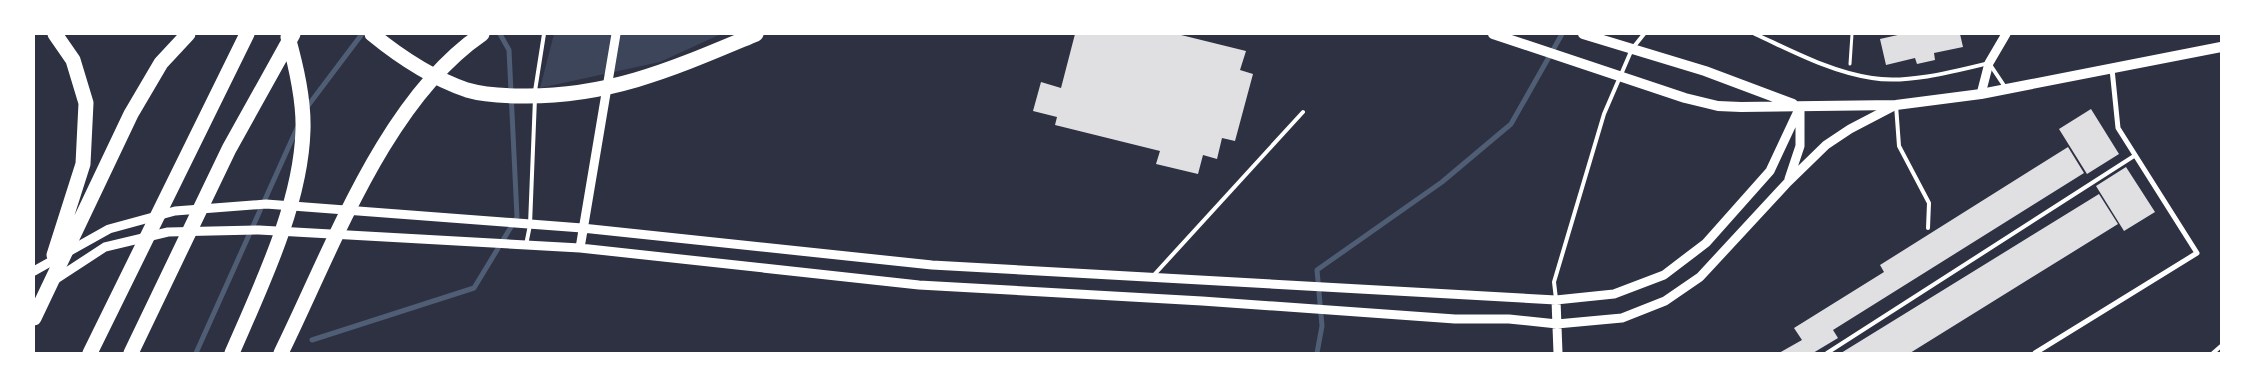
<svg xmlns="http://www.w3.org/2000/svg" width="2255" height="387" font-family="'DM Sans',sans-serif">
<style>
.green{fill:#3c4559}
.lines{fill:none;stroke-linecap:round;stroke-linejoin:round}
.stream{stroke:#4f5d75;stroke-width:5}
.building{fill:#e0e0e3}
.path{stroke:#fff;stroke-width:3}
.service{stroke:#fff;stroke-width:4}
.minor{stroke:#fff;stroke-width:5}
.tertiary{stroke:#fff;stroke-width:9}
.secondary{stroke:#fff;stroke-width:10}
.motorway{stroke:#fff;stroke-width:15}
</style>
<rect width="100%" height="100%" fill="#2d3142"/>
<!-- green -->
<path class="green" d="M 554,34 L 721,34 L 660,62 L 540,88 Z"/>
<g class="lines">
<!-- stream -->
<path class="stream" d="M 307,107 L 362,34
M 312,340 L 474,288 L 517,217 L 509,50 L 500,34
M 196,353 L 298,126
M 1317,353 L 1322,326 L 1317,270 L 1442,182 L 1511,124 L 1562,34"/>
</g>
<!-- building -->
<path class="building" d="M 1075,34 L 1177,34 L 1246,51 L 1240,70 L 1253,74 L 1235,141 L 1222,138 L 1217,159 L 1203,155 L 1198,174 L 1156,164 L 1160,151 L 1055,125 L 1057,117 L 1033,111 L 1041,82 L 1061,88 Z
M 1902,34 L 1960,34 L 1963,47 L 1934,53 L 1935,60 L 1917,64 L 1915,58 L 1886,65 L 1880,39 Z
M 2091,109 L 2119,154 L 2087,174 L 2059,129 Z
M 2068,147 L 2084,173 L 1833,330 L 1838,338 L 1813,353 L 1779,353 L 1802,340 L 1794,328 L 1884,272 L 1880,265 Z
M 2126,167 L 2155,212 L 2124,231 L 2096,186 Z
M 2099,194 L 2118,224 L 1910,353 L 1841,353 Z"/>
<g class="lines">
<!-- path -->
<path class="path" d="M 1850,64 L 1852,34"/>
<!-- service -->
<path class="service" d="M 1755,34 C 1792,51 1831,72 1872,78 C 1907,84 1956,71 1989,63 L 2005,87
M 535,91 L 544,34
M 1896,105 L 1899,146 L 1929,203 L 1928,228
M 526,245 L 530,225 L 535,98
M 1153,276 L 1303,112
M 1556,299 L 1554,282 L 1604,114 L 1632,49 L 1644,34
M 1827,353 L 2134,156
M 2213,353 L 2221,346"/>
<!-- minor -->
<path class="minor" d="M 2035,353 L 2197,253 L 2118,128 L 2112,69"/>
<!-- tertiary -->
<path class="tertiary" d="M 1981,94 L 1989,63 L 2006,34
M 1789,179 L 1800,146 L 1800,111
M 580,248 L 616,34
M 34,271 L 109,229 L 175,211 L 266,204 L 582,228 L 932,265 L 1556,300 L 1614,294 L 1664,275 L 1706,243 L 1770,171 L 1800,107
M 53,281 L 105,247 L 168,232 L 259,230 L 580,248 L 919,285 L 1202,301 L 1455,319 L 1509,319 L 1557,324 L 1622,318 L 1665,301 L 1700,277 L 1788,182 L 1826,145 L 1850,129 L 1896,105
M 1556,300 L 1558,353"/>
<!-- secondary -->
<path class="secondary" d="M 1493,34 L 1685,98 L 1718,106 L 1741,107 L 1896,105 L 1981,94 L 2221,47
M 1583,34 L 1705,71 L 1793,104"/>
<!-- motorway -->
<path class="motorway" d="M 372,34 C 400,57 432,78 467,90 C 484,95 505,96 523,96 C 611,97 677,67 756,34
M 54,255 L 83,164 L 86,103 L 73,60 L 55,34
M 34,318 L 131,114 L 161,63 L 188,34
M 90,353 L 247,34
M 131,353 L 229,149 L 293,34
M 232,353 C 261,286 301,204 303,130 C 304,99 296,66 288,37
M 281,353 C 332,250 384,101 482,34"/>
</g>
<!-- border -->
<rect width="2255" height="387" fill="none" stroke="#ffffff" stroke-width="70"/>
</svg>
